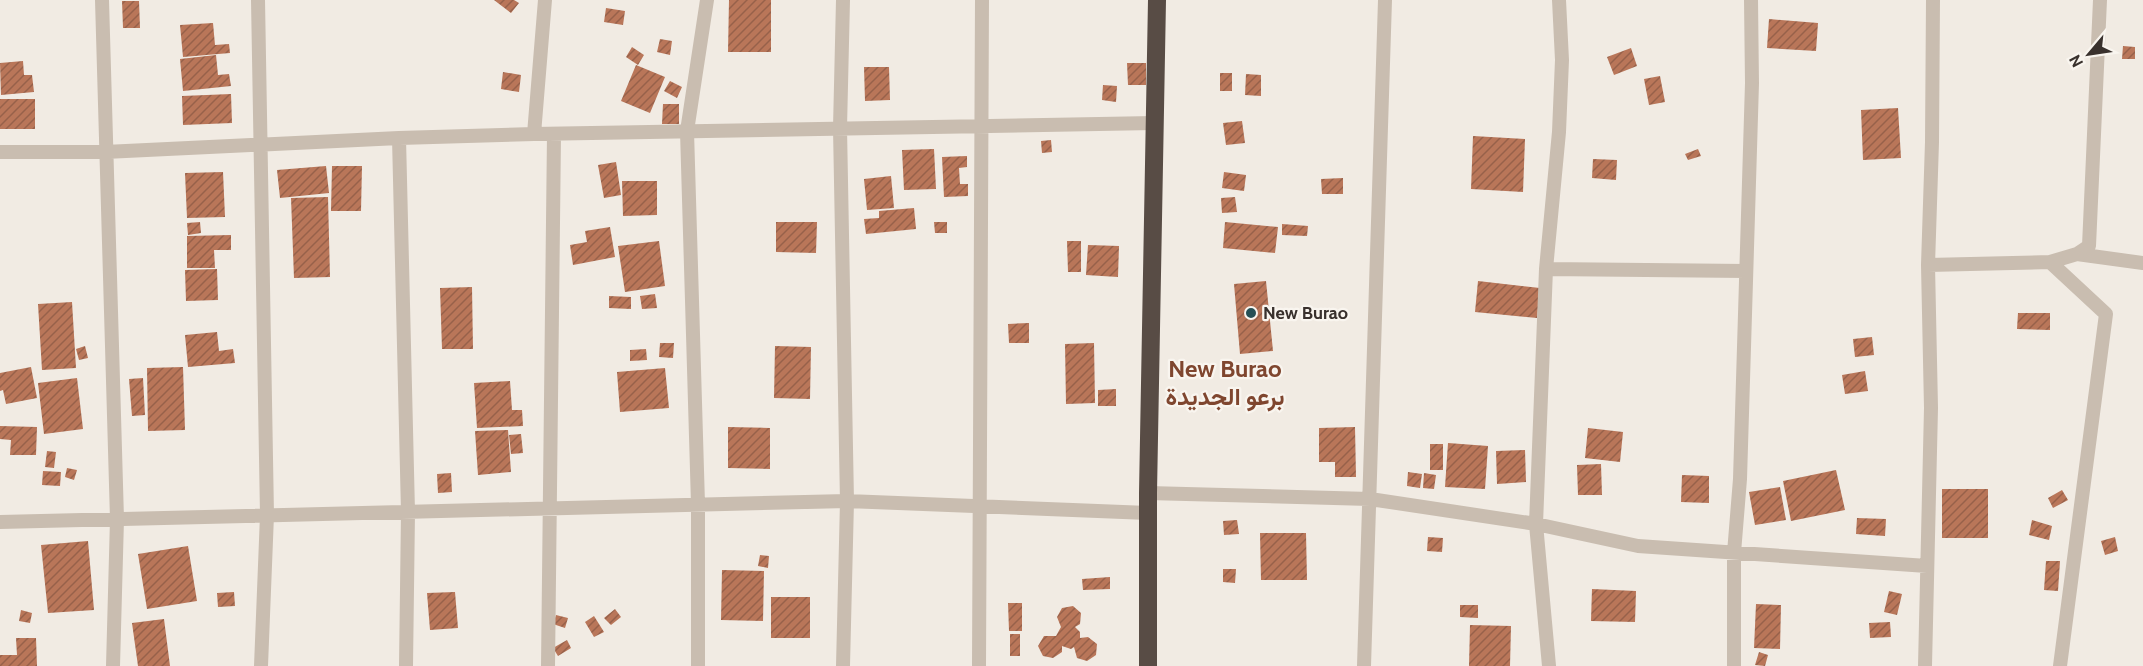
<svg xmlns="http://www.w3.org/2000/svg" width="2143" height="666" font-family="Cabin,Vazirmatn,sans-serif">
<style>
.building{fill:url(#building-hatch)}
.lines{fill:none;stroke-linecap:round;stroke-linejoin:round}
.street{stroke:#c9bdb0;stroke-width:14}
.highway{stroke:#584c45;stroke-width:18}
.poi-dot{fill:#265056;stroke:#f9f5ef;stroke-width:2}
.labels{text-anchor:middle;stroke-width:4.5;stroke-linejoin:round;paint-order:stroke}
.poi-label{font-size:18px;font-weight:bold;fill:#39312d;stroke:#f9f5ef;text-anchor:start}
.district-label{font-size:24px;font-weight:bold;fill:#7f462f;stroke:#f9f5ef}
</style>
<defs>
<pattern id="building-hatch" width="6" height="6" patternUnits="userSpaceOnUse" patternTransform="scale(1.5)"><rect width="6" height="6" fill="#b97659"/><path d="M-1 1l2-2M0 6l6-6M5 7l2-2" fill="none" stroke="#97614a"/></pattern>
</defs>
<rect width="100%" height="100%" fill="#f1ebe3"/>
<!-- building -->
<path class="building" d="M 494,0 L 514,0 L 519,3 L 511,13 Z
M 729,0 L 771,0 L 771,52 L 728,52 Z
M 122,1 L 139,1 L 140,28 L 123,28 Z
M 606,8 L 625,11 L 623,25 L 604,22 Z
M 1769,19 L 1818,23 L 1816,51 L 1767,48 Z
M 213,23 L 215,45 L 229,44 L 230,53 L 183,57 L 180,25 Z
M 660,39 L 672,41 L 670,55 L 657,52 Z
M 2123,46 L 2135,47 L 2135,59 L 2122,59 Z
M 632,47 L 644,55 L 638,65 L 626,57 Z
M 1631,48 L 1637,66 L 1614,75 L 1607,57 Z
M 216,55 L 218,75 L 229,74 L 231,86 L 183,91 L 180,59 Z
M 23,61 L 24,75 L 32,75 L 34,92 L 1,95 L 0,63 Z
M 1127,63 L 1146,63 L 1146,85 L 1128,85 Z
M 636,65 L 665,77 L 650,113 L 621,101 Z
M 864,67 L 889,67 L 890,100 L 865,101 Z
M 503,72 L 521,75 L 519,92 L 501,89 Z
M 1220,73 L 1232,73 L 1232,91 L 1220,91 Z
M 1246,74 L 1261,75 L 1261,96 L 1245,95 Z
M 1660,76 L 1665,102 L 1649,105 L 1644,79 Z
M 670,81 L 682,87 L 677,98 L 664,91 Z
M 1103,85 L 1117,86 L 1116,102 L 1102,100 Z
M 231,94 L 232,123 L 183,125 L 182,96 Z
M 0,99 L 35,99 L 35,129 L 0,129 Z
M 663,104 L 679,104 L 679,124 L 662,124 Z
M 1898,108 L 1901,158 L 1863,160 L 1861,110 Z
M 1242,121 L 1245,143 L 1226,145 L 1223,123 Z
M 1473,136 L 1525,139 L 1523,192 L 1471,189 Z
M 1051,140 L 1052,152 L 1042,153 L 1041,141 Z
M 934,149 L 936,189 L 904,190 L 902,150 Z
M 1698,149 L 1701,156 L 1688,160 L 1685,154 Z
M 967,156 L 967,167 L 959,168 L 960,184 L 968,184 L 968,196 L 944,197 L 942,157 Z
M 1593,159 L 1617,160 L 1616,180 L 1592,178 Z
M 616,162 L 621,195 L 604,198 L 598,165 Z
M 326,166 L 329,193 L 280,198 L 277,170 Z
M 332,166 L 362,166 L 361,211 L 331,211 Z
M 223,172 L 225,217 L 187,218 L 185,173 Z
M 1224,172 L 1246,175 L 1244,191 L 1222,188 Z
M 891,176 L 894,208 L 867,210 L 864,179 Z
M 1343,178 L 1343,194 L 1322,194 L 1321,179 Z
M 622,181 L 657,181 L 657,215 L 623,216 Z
M 328,197 L 330,277 L 294,278 L 291,198 Z
M 1235,197 L 1237,212 L 1222,213 L 1221,198 Z
M 914,208 L 916,229 L 866,234 L 864,219 L 879,218 L 879,211 Z
M 200,222 L 201,233 L 188,235 L 187,223 Z
M 776,222 L 817,222 L 816,253 L 776,252 Z
M 934,222 L 947,222 L 947,233 L 935,233 Z
M 1225,222 L 1278,227 L 1275,253 L 1223,248 Z
M 1282,224 L 1308,226 L 1307,236 L 1282,235 Z
M 610,227 L 615,257 L 573,265 L 570,245 L 587,242 L 585,231 Z
M 231,235 L 231,250 L 214,250 L 215,268 L 187,268 L 187,236 Z
M 659,241 L 665,286 L 625,292 L 618,246 Z
M 1067,241 L 1081,241 L 1081,272 L 1068,272 Z
M 1088,245 L 1119,246 L 1118,277 L 1086,275 Z
M 217,269 L 218,300 L 186,301 L 185,270 Z
M 1266,281 L 1273,351 L 1240,354 L 1234,284 Z
M 1478,281 L 1540,288 L 1537,318 L 1475,312 Z
M 472,287 L 473,349 L 442,349 L 440,288 Z
M 655,294 L 657,308 L 642,309 L 640,296 Z
M 609,296 L 631,297 L 631,309 L 609,308 Z
M 72,302 L 76,368 L 42,370 L 38,304 Z
M 2018,313 L 2050,313 L 2050,330 L 2017,329 Z
M 1029,323 L 1029,343 L 1009,343 L 1008,324 Z
M 217,332 L 219,351 L 233,349 L 235,363 L 188,367 L 185,335 Z
M 1872,337 L 1874,355 L 1855,357 L 1853,339 Z
M 660,343 L 674,343 L 673,358 L 659,357 Z
M 1094,343 L 1095,403 L 1066,404 L 1065,344 Z
M 85,346 L 88,358 L 79,360 L 76,349 Z
M 775,346 L 811,347 L 810,399 L 774,398 Z
M 646,349 L 647,360 L 630,361 L 630,350 Z
M 31,367 L 37,398 L 6,404 L 3,390 L 0,391 L 0,373 Z
M 183,367 L 185,430 L 148,431 L 147,368 Z
M 665,368 L 669,408 L 620,412 L 617,372 Z
M 1865,371 L 1868,391 L 1845,394 L 1842,375 Z
M 77,378 L 83,429 L 44,434 L 38,383 Z
M 143,378 L 145,415 L 132,416 L 129,379 Z
M 510,381 L 512,410 L 522,410 L 523,426 L 477,428 L 474,383 Z
M 1116,389 L 1116,406 L 1098,406 L 1098,390 Z
M 0,426 L 37,427 L 36,455 L 10,455 L 11,440 L 0,439 Z
M 728,427 L 770,428 L 770,469 L 728,468 Z
M 1355,427 L 1356,477 L 1335,477 L 1335,462 L 1319,462 L 1319,428 Z
M 1588,428 L 1623,432 L 1620,462 L 1585,458 Z
M 508,430 L 511,472 L 478,475 L 475,431 Z
M 521,434 L 523,453 L 511,454 L 509,435 Z
M 1448,443 L 1488,446 L 1485,489 L 1445,487 Z
M 1430,444 L 1443,444 L 1443,470 L 1430,470 Z
M 1525,450 L 1526,482 L 1497,484 L 1496,451 Z
M 47,451 L 56,452 L 54,468 L 45,467 Z
M 1601,464 L 1602,495 L 1578,495 L 1577,465 Z
M 67,468 L 77,470 L 74,480 L 65,477 Z
M 1836,470 L 1845,510 L 1791,521 L 1783,481 Z
M 43,471 L 61,472 L 60,486 L 42,485 Z
M 1408,472 L 1422,474 L 1420,488 L 1407,486 Z
M 451,473 L 452,492 L 438,493 L 437,474 Z
M 1424,473 L 1436,475 L 1434,489 L 1423,488 Z
M 1682,475 L 1709,476 L 1709,503 L 1681,502 Z
M 1780,487 L 1786,520 L 1755,525 L 1749,492 Z
M 1942,489 L 1988,489 L 1988,538 L 1942,538 Z
M 2062,490 L 2068,500 L 2053,508 L 2048,498 Z
M 1857,518 L 1886,519 L 1885,536 L 1856,534 Z
M 1237,520 L 1239,534 L 1224,535 L 1223,521 Z
M 2032,520 L 2052,526 L 2049,540 L 2029,535 Z
M 1260,533 L 1306,533 L 1307,580 L 1261,580 Z
M 1428,537 L 1443,538 L 1442,552 L 1427,551 Z
M 2115,537 L 2118,551 L 2105,555 L 2101,541 Z
M 88,541 L 94,610 L 48,613 L 41,545 Z
M 188,546 L 197,601 L 147,609 L 138,554 Z
M 760,555 L 769,556 L 768,568 L 758,566 Z
M 2046,561 L 2060,561 L 2058,591 L 2044,590 Z
M 1223,569 L 1236,569 L 1235,583 L 1223,582 Z
M 722,570 L 764,571 L 763,621 L 721,620 Z
M 1110,577 L 1110,589 L 1083,590 L 1082,579 Z
M 1592,589 L 1636,591 L 1635,622 L 1591,621 Z
M 1889,591 L 1902,594 L 1897,615 L 1884,612 Z
M 234,592 L 235,606 L 218,607 L 217,593 Z
M 455,592 L 458,628 L 430,630 L 427,593 Z
M 771,597 L 810,597 L 810,638 L 771,638 Z
M 1008,603 L 1022,603 L 1022,631 L 1009,631 Z
M 1756,604 L 1781,605 L 1780,649 L 1754,648 Z
M 1460,605 L 1478,605 L 1478,618 L 1460,617 Z
M 1073,606 L 1081,613 L 1080,624 L 1075,627 L 1080,632 L 1080,638 L 1088,637 L 1097,644 L 1096,655 L 1087,661 L 1077,658 L 1074,647 L 1071,649 L 1062,646 L 1062,652 L 1053,658 L 1043,656 L 1038,646 L 1044,636 L 1056,636 L 1061,627 L 1057,617 L 1062,608 Z
M 615,609 L 621,617 L 611,625 L 604,618 Z
M 21,610 L 32,613 L 30,623 L 19,621 Z
M 556,615 L 568,618 L 565,628 L 553,624 Z
M 594,616 L 604,632 L 594,637 L 585,622 Z
M 164,619 L 170,666 L 138,666 L 132,623 Z
M 1890,622 L 1891,637 L 1870,638 L 1869,623 Z
M 1470,625 L 1511,626 L 1510,666 L 1469,666 Z
M 1010,634 L 1020,634 L 1020,656 L 1010,656 Z
M 16,638 L 36,638 L 37,666 L 0,666 L 0,655 L 17,655 Z
M 567,640 L 571,648 L 558,656 L 553,648 Z
M 1759,652 L 1768,655 L 1765,666 L 1755,665 Z"/>
<g class="lines">
<!-- street -->
<path class="street" d="M 102,0 L 117,519 L 113,666
M 258,0 L 267,515 L 261,666
M 843,0 L 840,128 L 847,501 L 843,666
M 534,134 L 545,0
M 399,138 L 408,512 L 406,666
M 0,152 L 105,152 L 399,138 L 534,134 L 1154,123
M 2077,254 L 2143,263
M 2050,262 L 2106,314 L 2060,666
M 1928,265 L 2050,262 L 2077,254 L 2089,246 L 2100,0
M 1546,269 L 1746,271
M 1148,493 L 1370,499 L 1536,524 L 1638,546 L 1927,566
M 0,522 L 847,501 L 1148,513
M 548,666 L 554,134
M 698,666 L 698,504 L 687,131 L 707,0
M 979,666 L 982,0
M 1364,666 L 1385,0
M 1549,666 L 1536,524 L 1546,269 L 1559,132 L 1562,60 L 1559,0
M 1734,666 L 1734,553 L 1740,479 L 1752,83 L 1751,0
M 1925,666 L 1931,408 L 1928,265 L 1932,142 L 1933,0"/>
<!-- highway -->
<path class="highway" d="M 1148,666 L 1148,493 L 1157,0"/>
</g>
<!-- markers -->
<circle class="poi-dot" cx="1251" cy="313" r="6"/>
<g class="labels">
<!-- poi labels -->
<g class="poi-label">
<text x="1263" y="319">New Burao</text>
</g>
<!-- district labels -->
<g class="district-label">
<text x="1225" y="377">New Burao<tspan x="1225" dy="28">برعو الجديدة</tspan></text>
</g>
</g>
<!-- north arrow -->
<g transform="translate(2089 54) rotate(241)" stroke="#f9f5ef" stroke-width="4.5" paint-order="stroke">
<path d="M0-4.5L10 22L0 15L-10 22Z" fill="#39312d"/>
<text y="-9" font-size="16" font-weight="bold" text-anchor="middle" fill="#39312d">N</text>
</g>
</svg>
